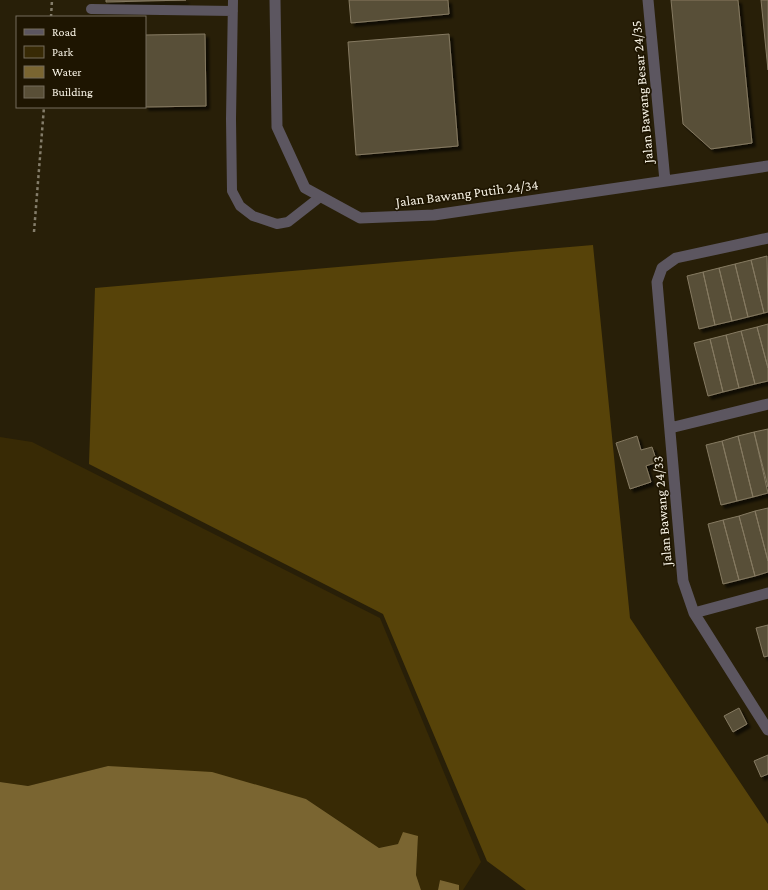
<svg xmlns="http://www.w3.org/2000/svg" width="768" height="890" font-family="'Crimson Pro',serif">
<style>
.green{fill:#382a05}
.forest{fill:#574309}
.water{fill:#7a6531}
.building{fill:#594f37;stroke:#857a62;filter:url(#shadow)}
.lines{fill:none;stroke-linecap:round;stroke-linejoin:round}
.path{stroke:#847d6a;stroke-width:2.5;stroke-dasharray:3 3;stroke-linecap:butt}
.service{stroke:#5c5660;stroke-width:10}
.minor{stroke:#5c5660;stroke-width:11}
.labels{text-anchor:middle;stroke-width:3.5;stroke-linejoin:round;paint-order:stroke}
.street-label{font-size:14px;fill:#f7f2e4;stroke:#1e1501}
</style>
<defs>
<filter id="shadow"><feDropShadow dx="3.5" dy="3.5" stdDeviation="1" flood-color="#0009"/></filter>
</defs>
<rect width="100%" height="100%" fill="#281f08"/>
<!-- green -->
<path class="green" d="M 0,437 L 32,442 L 380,618 L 481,862 L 463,890 L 459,890 L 458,885 L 440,880 L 438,890 L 421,890 L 416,875 L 418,836 L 398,844 L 379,848 L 306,799 L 108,766 L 28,786 L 0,782 Z"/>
<!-- forest -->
<path class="forest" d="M 593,245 L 630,618 L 768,824 L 768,890 L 526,890 L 487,861 L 383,614 L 89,464 L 95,288 Z"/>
<!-- water -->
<path class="water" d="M 108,766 L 212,772 L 306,799 L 379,848 L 398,844 L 403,832 L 418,836 L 416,875 L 421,890 L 0,890 L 0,782 L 28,786 Z
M 440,880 L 459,885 L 459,890 L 438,890 Z"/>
<!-- building -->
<path class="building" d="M 106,0 L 186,0 L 106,2 Z
M 349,0 L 448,0 L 449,14 L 351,23 Z
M 671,0 L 738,0 L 752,143 L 711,149 L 683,124 Z
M 761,0 L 768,0 L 768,70 Z
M 205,34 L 206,106 L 145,107 L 145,35 Z
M 449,34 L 458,146 L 356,155 L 348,42 Z
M 767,256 L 768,312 L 764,313 L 751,260 Z
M 751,260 L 764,313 L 748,317 L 735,264 Z
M 735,264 L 748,317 L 732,321 L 719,268 Z
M 719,268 L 732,321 L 715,325 L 703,272 Z
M 703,272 L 715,325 L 699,329 L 687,276 Z
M 768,324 L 768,368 L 757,327 Z
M 757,327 L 768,368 L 768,381 L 755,384 L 741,331 Z
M 741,331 L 755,384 L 739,388 L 726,335 Z
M 726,335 L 739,388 L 723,392 L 710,339 Z
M 710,339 L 723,392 L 708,396 L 694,343 Z
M 768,429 L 768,487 L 754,432 Z
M 754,432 L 768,493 L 753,497 L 738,436 Z
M 637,436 L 641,450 L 652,447 L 657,462 L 646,466 L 651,482 L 630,489 L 616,443 Z
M 738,436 L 753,497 L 737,501 L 722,441 Z
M 722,441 L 737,501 L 721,505 L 706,445 Z
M 768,508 L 768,561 L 755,511 Z
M 755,511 L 768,561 L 768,572 L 755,576 L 739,516 Z
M 739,516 L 755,576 L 739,580 L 723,520 Z
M 723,520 L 739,580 L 723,584 L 708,524 Z
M 768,625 L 768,656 L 764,657 L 756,628 Z
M 739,708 L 747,724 L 733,732 L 724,716 Z
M 768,755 L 768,774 L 761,777 L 754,761 Z"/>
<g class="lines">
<!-- path -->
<path class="path" d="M 51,17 L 52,0
M 34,232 L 44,107"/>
<!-- service -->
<path class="service" d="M 233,0 L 231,119 L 232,191 L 240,206 L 253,216 L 277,224 L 288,222 L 320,197
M 91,9 L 233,11"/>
<!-- minor -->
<path class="minor" d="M 275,0 L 277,127 L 305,188 L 360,218 L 434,215 L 768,166
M 648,0 L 665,181
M 768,238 L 676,258 L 662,268 L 657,282 L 683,581 L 694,613 L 768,730
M 670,428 L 768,404
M 694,613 L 768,593"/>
</g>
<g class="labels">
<!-- street labels -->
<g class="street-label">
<text transform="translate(642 92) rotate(-95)" y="5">Jalan Bawang Besar 24/35</text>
<text transform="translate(467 193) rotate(-7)" y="5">Jalan Bawang Putih 24/34</text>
<text transform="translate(662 511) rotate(-95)" y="5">Jalan Bawang 24/33</text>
</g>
</g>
<!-- legend -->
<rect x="16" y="16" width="130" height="92" fill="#1e1501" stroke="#756d5c"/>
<rect x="24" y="29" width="20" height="6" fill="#5c5660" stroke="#756d5c"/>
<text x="52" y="36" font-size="12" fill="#f7f2e4">Road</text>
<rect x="24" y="46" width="20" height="12" fill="#382a05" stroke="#756d5c"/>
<text x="52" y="56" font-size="12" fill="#f7f2e4">Park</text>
<rect x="24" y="66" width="20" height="12" fill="#7a6531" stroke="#756d5c"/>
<text x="52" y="76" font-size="12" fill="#f7f2e4">Water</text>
<rect x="24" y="86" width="20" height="12" fill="#594f37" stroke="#756d5c"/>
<text x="52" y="96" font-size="12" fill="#f7f2e4">Building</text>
</svg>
